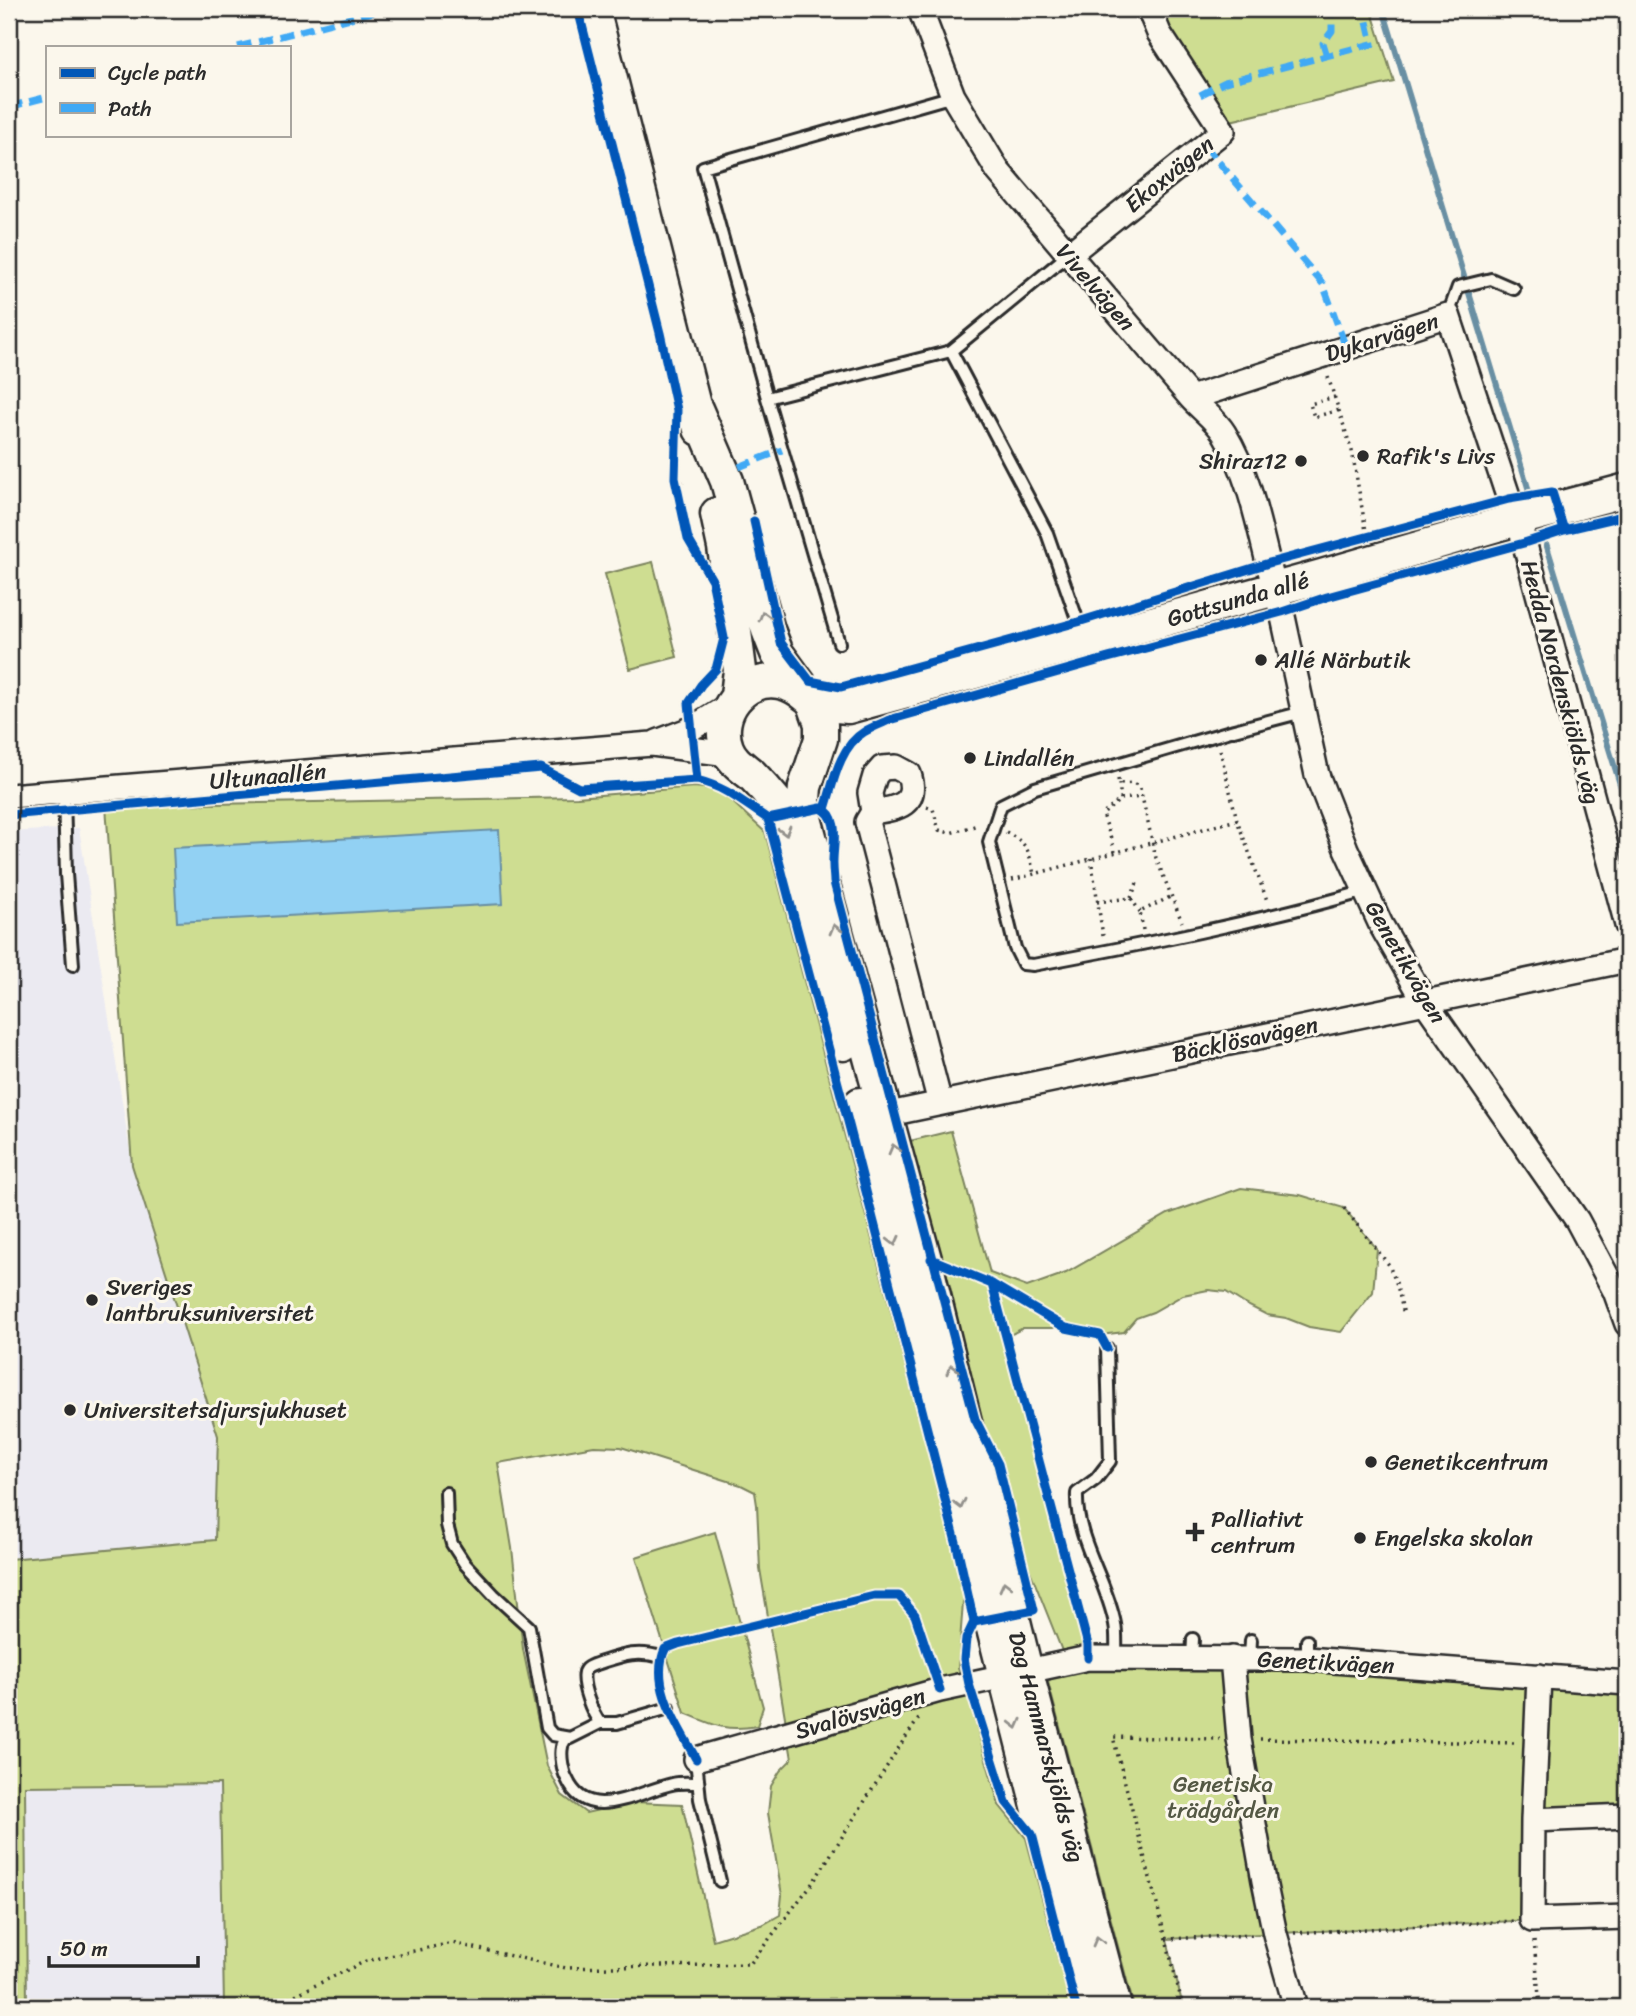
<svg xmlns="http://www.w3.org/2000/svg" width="1636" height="2016" font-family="Sriracha,sans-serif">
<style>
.built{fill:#ebeaf1}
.green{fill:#cedd91;stroke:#7c845e;stroke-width:2;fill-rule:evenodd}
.water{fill:#92d1f3;stroke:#698fa3;stroke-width:2}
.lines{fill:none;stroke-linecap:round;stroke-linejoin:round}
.stream{stroke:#698fa3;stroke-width:6}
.lane-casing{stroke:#2b2b2b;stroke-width:16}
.street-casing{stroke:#2b2b2b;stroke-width:28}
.secondary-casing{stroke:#2b2b2b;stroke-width:37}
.path{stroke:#2b2b2b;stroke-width:3.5;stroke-dasharray:2 5;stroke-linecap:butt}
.lane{stroke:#fbf7ec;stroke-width:10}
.street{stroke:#fbf7ec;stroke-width:23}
.secondary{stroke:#fbf7ec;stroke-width:32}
.quiet{stroke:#3fa9f5;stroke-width:7;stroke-dasharray:14 7;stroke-linecap:butt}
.cycleway-casing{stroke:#fbf7ec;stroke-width:13}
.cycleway{stroke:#0057b8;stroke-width:9}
.oneway{stroke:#93918c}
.poi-dot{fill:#2b2b2b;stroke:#fbf7ec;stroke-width:2.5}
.labels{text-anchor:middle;stroke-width:6;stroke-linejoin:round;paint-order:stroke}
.street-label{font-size:23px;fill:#2b2b2b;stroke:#fbf7ec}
.poi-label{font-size:23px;fill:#2b2b2b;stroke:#fbf7ec;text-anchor:start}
.park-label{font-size:23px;fill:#545844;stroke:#fbf7ec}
</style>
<rect width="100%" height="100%" fill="#fbf7ec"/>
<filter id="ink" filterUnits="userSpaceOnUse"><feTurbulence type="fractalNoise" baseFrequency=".0143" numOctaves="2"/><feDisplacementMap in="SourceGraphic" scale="14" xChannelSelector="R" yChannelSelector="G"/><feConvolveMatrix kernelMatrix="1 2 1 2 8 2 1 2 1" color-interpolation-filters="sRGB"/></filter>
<g filter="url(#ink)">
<!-- built -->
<path class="built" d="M 79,828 L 132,1165 L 218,1436 L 215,1541 L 9,1558 L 9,832 Z
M 221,1784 L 224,2007 L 27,2007 L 24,1786 Z"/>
<!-- green -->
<path class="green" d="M 1161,9 L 1371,9 L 1394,82 L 1230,121 L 1167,28 Z
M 653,562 L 677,657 L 630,669 L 605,574 Z
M 694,787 L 712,789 L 726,796 L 765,832 L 964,1590 L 958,1667 L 967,1693 L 999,1805 L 1026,1838 L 1071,2007 L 224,2007 L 220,1784 L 25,1786 L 27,2007 L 9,2007 L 9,1559 L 215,1540 L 218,1436 L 132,1165 L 106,806 L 577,797 ZM 594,1446 L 621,1447 L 741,1485 L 755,1492 L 757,1505 L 760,1569 L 792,1759 L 780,1771 L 771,1786 L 768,1813 L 782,1895 L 780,1915 L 764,1924 L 713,1940 L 682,1804 L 634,1802 L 586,1813 L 562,1795 L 547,1766 L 523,1649 L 512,1548 L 498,1463 Z
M 951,1131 L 990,1273 L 1027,1287 L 1066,1273 L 1168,1214 L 1241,1188 L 1300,1195 L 1344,1208 L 1377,1249 L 1373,1292 L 1341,1332 L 1309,1327 L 1286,1318 L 1267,1315 L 1245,1304 L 1226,1292 L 1208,1290 L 1183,1295 L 1153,1312 L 1136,1318 L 1124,1332 L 1100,1335 L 1066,1328 L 1023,1328 L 1006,1337 L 1088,1645 L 1088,1658 L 1627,1683 L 1627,1816 L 1533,1820 L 1532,1920 L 1167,1939 L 1183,2007 L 1134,2007 L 1048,1682 L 1066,1661 L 1025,1558 L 1002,1461 L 980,1418 L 910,1141 Z
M 715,1532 L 763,1707 L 757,1726 C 725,1732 713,1725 685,1713 L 636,1557 Z"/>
<!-- water -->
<path class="water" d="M 499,830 L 503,904 L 177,922 L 173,848 Z"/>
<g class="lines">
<!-- stream -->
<path class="stream" d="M 1383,9 L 1529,491
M 1545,540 L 1627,807"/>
<defs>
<path id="lane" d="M 1068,255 L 951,351 L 1047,533 L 1084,639
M 1448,315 L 1458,287 L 1491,279 L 1514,289
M 767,398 L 703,167 L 953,96
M 1614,497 L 1627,514
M 839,643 L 767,398 L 951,351
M 1303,712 L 1234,730 L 1035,788 L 1001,805 L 989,842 L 1015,948 L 1023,964 L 1033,965 C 1145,944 1257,922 1366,891
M 64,792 L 66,874 L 73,965
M 1107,1348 L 1110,1461 L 1096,1479 L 1077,1493 C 1075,1539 1107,1580 1115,1624 C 1117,1635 1116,1647 1116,1658
M 446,1493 L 447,1525 L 452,1544 L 465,1564 L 494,1595 L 529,1627 L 547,1728 L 553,1735 L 570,1738 L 600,1723
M 661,1657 C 634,1649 619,1657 593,1665 C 589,1667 586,1667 584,1672 C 581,1685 592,1713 600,1723 L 617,1723 L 669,1708
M 1192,1658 L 1193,1639
M 1250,1658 L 1251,1640
M 1307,1659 L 1307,1641
M 566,1738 C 565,1741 562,1744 562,1747 C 560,1756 563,1772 567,1779 C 587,1825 637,1792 672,1784 C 680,1782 690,1783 698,1783
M 696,1759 L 700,1799 L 720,1881
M 9,1990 L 10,2007"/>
<path id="street" d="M 920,9 L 953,96 L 998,171 L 1191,398 C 1201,409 1216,420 1224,433 C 1257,487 1262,554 1282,612 L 1317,775 L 1346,849 L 1381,925 L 1425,1002 L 1577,1220 L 1615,1291 L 1627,1324
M 1068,255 L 1223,131 L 1159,33 L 1149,9
M 1191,398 L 1448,315 L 1509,499 L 1518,519 L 1627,925
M 657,742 L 691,729 L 731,704
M 9,796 L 652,744 L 721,753 L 737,765
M 873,812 C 898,808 919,805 909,774 L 896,767 L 882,768 L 875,776 L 870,793 L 873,812 L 867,822 L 940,1103
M 870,1118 L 1627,960
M 1232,1658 L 1239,1739 L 1264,1881 L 1275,1934 L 1296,2007
M 1539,1676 L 1533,1820 L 1532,1920 L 1627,1917
M 696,1759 L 940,1690 L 1088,1658 L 1307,1659 L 1627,1683
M 1533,1820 L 1627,1816"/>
<path id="secondary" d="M 593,9 L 700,429
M 696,409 L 727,481 L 768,630 L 777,653 L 814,704 L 821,724 L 821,739 L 805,787 L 803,811 L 926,1263 L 1026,1670 L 1115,2007
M 717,514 L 724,547 L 740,670 L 737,696
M 808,697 C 799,690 791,684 779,682 C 743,676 714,714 727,748 C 732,761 742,767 752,775 C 761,784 769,793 777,803 L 843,1044
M 814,704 L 848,707 L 1322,576 L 1518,519 L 1627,490
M 860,1104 L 1089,2007"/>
</defs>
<!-- lane casing -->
<use href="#lane" class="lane-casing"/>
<!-- street casing -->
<use href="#street" class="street-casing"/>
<!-- secondary casing -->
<use href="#secondary" class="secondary-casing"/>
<!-- path -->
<path class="path" d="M 1328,377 L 1352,451 L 1367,537
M 1335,397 L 1310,404 L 1314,417 L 1339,410
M 677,483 L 684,482
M 1220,750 L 1237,820 L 1268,903
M 1118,779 L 1119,784 L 1134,783 L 1140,788 L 1156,858 L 1182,922
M 1121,799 L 1142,797
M 927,807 L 933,809 L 939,830 L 950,833 L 978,825
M 1006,832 C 1029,845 1028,849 1034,874
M 1115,852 L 1103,814 L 1121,799 L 1119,784
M 1091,858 L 1103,936
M 1012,880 L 1237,820
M 1131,898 L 1137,883
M 1097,902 L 1131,898 L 1140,912
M 1143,930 L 1140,912 L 1172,896
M 1344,1208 L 1389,1265 L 1397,1285 L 1404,1315
M 1260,1739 L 1518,1743
M 1294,1933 L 1513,1921
M 1166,1939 L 1113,1737 L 1220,1739
M 1534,1941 L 1540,2007
M 270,2007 L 366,1961 L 452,1943 L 566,1968 L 750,1964 L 814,1881 L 903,1741 L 920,1717
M 1183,2007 L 1166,1939 L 1255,1935"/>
<!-- lane -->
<use href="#lane" class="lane"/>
<!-- street -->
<use href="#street" class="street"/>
<!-- secondary -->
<use href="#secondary" class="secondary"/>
<!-- quiet -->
<path class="quiet" d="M 238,47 L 386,9
M 1327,56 L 1323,43 L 1332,31 L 1332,14 L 1339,9
M 1200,95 L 1225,82 L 1372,44 L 1364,9
M 9,107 L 47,97
M 1205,146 L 1323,284 L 1346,348
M 739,467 L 782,450"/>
<defs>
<path id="cycleway" d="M 578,9 L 660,333 L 677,410 L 675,478 L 688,539 L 712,580 L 724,638 L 716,669 L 701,685 L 689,703 L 697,780 C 728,788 742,802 768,819 L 850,1129 L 957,1546 L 974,1622 L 966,1639 L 964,1659 L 969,1684 L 1006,1802 L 1032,1834 L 1076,2007
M 754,521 L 781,643 L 810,681 L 841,687 L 1078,622 L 1269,563 L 1509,499 L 1552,492 L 1564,530
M 825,809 C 833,784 839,747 864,732 C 872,727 881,724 889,720 L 1108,658 L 1282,612 L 1327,597 L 1524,543 L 1564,530 L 1627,515
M 9,815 L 541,768 L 579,788 L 697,780
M 768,819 L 821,808 C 842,817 832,847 833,865 C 833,871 834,877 834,882 L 975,1419 L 998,1464 L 1034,1610 L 974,1622
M 931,1259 L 992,1284 L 1066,1328 L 1100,1335 L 1107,1348
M 992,1284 L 1088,1645 L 1088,1658
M 696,1759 C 679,1727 649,1686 665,1649 L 678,1644 L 874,1596 L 899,1596 L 915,1615 L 940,1690"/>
</defs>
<!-- cycleway casing -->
<use href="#cycleway" class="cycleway-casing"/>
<!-- cycleway -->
<use href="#cycleway" class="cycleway"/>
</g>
<!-- one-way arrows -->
<defs><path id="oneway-chevron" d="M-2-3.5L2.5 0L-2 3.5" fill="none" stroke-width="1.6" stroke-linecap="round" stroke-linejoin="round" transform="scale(1.75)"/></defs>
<g class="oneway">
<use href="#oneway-chevron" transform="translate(764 616) rotate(-106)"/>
<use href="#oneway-chevron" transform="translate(785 831) rotate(75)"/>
<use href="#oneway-chevron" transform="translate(835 929) rotate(-105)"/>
<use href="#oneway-chevron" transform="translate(894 1149) rotate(-105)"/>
<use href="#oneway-chevron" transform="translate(894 1241) rotate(76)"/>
<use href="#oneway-chevron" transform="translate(952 1369) rotate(-104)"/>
<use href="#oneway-chevron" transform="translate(960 1504) rotate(76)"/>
<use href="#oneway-chevron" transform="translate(1005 1586) rotate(-104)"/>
<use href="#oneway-chevron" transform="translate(1016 1724) rotate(76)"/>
<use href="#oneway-chevron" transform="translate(1098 1941) rotate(-105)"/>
</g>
</g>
<!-- markers -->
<g class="poi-dot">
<circle cx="1363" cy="456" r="7"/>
<circle cx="1301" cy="461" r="7"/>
<circle cx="1261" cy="660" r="7"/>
<circle cx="970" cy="758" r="7"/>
<circle cx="92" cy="1300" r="7"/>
<circle cx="70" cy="1410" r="7"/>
<circle cx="1371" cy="1462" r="7"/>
<path d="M1191.5 1521.5h7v7h7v7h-7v7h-7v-7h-7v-7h7z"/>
<circle cx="1360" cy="1538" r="7"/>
</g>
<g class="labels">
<!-- street labels -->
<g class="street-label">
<text transform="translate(1169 174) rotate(-39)" y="8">Ekoxvägen</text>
<text transform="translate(1096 287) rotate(49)" y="8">Vivelvägen</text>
<text transform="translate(1382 337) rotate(-17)" y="8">Dykarvägen</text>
<text transform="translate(1238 599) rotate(-16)" y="8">Gottsunda allé</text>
<text transform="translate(1561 682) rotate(75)" y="8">Hedda Nordenskiölds väg</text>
<text transform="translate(268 776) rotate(-5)" y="8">Ultunaallén</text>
<text transform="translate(1406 962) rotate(60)" y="8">Genetikvägen</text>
<text transform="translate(1245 1039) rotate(-12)" y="8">Bäcklösavägen</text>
<text transform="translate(1326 1662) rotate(3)" y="8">Genetikvägen</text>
<text transform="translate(860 1713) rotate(-16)" y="8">Svalövsvägen</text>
<text transform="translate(1047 1747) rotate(75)" y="8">Dag Hammarskjölds väg</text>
</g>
<!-- poi labels -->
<g class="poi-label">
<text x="1377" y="464">Rafik's Livs</text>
<text x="1287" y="469" text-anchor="end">Shiraz12</text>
<text x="1275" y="668">Allé Närbutik</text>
<text x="984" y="766">Lindallén</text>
<text x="106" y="1295">Sveriges<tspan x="106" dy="26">lantbruksuniversitet</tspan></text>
<text x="84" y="1418">Universitetsdjursjukhuset</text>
<text x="1385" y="1470">Genetikcentrum</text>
<text x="1211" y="1527">Palliativt<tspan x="1211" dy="26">centrum</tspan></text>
<text x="1374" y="1546">Engelska skolan</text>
</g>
<!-- park labels -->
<g class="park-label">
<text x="1223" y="1792">Genetiska<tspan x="1223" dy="26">trädgården</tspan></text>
</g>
</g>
<!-- margin -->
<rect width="1636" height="2016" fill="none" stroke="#fbf7ec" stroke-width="35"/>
<rect x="18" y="18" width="1601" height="1981" fill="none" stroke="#2b2b2b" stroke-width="2.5" filter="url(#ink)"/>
<!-- legend -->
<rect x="46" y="46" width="245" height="91" fill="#fbf7ec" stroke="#a8a59f" stroke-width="2"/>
<rect x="60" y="68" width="35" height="10" fill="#0057b8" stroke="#a8a59f" stroke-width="2"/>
<text x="108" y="80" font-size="21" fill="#2b2b2b">Cycle path</text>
<rect x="60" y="103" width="35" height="10" fill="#3fa9f5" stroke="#a8a59f" stroke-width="2"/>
<text x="108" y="116" font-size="21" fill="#2b2b2b">Path</text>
<!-- scale -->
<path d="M49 1956v10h149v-10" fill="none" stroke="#2b2b2b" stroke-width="3.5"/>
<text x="60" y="1956" font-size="21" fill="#2b2b2b" stroke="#fbf7ec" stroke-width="5" paint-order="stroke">50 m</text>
</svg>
